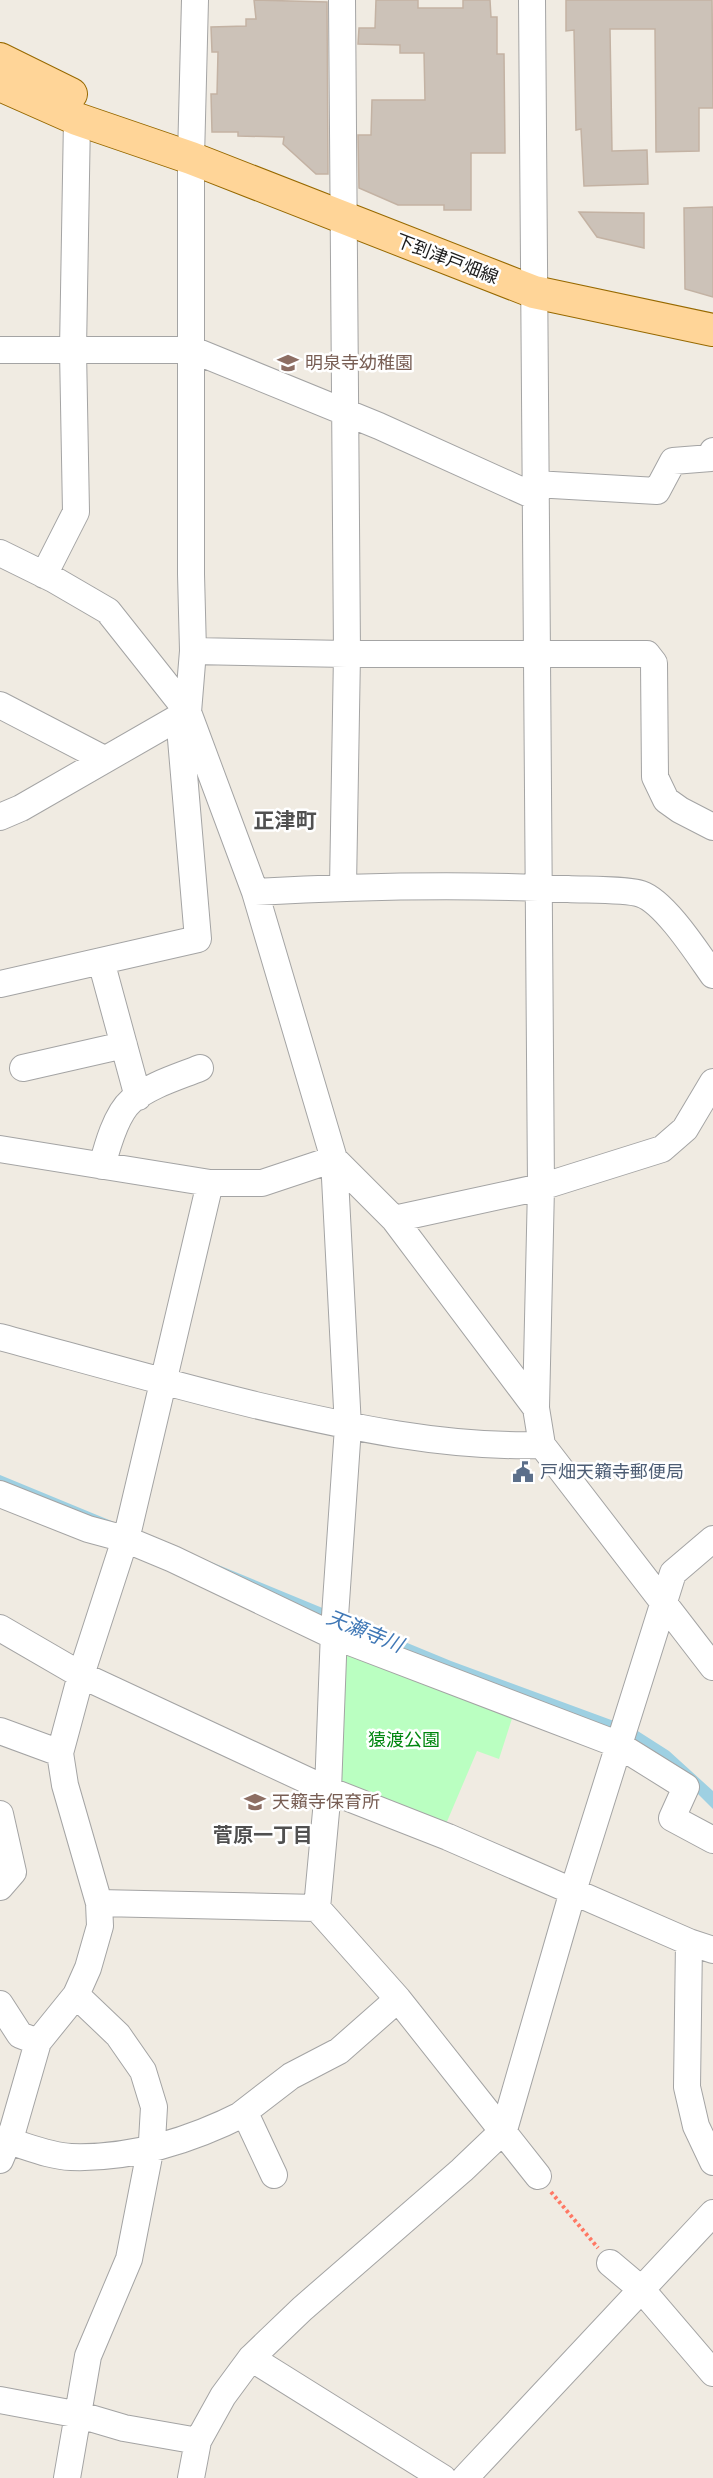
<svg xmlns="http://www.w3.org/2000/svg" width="713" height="2478" font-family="'Sofia Sans Condensed','Noto Sans JP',sans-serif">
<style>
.park{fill:#baffc1}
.water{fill:#9ed0e2}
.building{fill:#ccc2b8;stroke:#c3b2a3;stroke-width:1.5}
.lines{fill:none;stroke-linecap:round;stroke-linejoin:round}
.minor-casing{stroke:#a4a4a4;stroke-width:28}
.major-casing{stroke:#976900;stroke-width:34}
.path{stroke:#ff7864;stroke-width:4;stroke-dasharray:3 3;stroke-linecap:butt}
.minor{stroke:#fff;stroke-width:26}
.major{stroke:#ffd598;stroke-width:32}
.labels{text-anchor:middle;stroke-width:5;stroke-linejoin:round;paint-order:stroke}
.street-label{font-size:18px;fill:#1d1d1d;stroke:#fff}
.education-label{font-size:18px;fill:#785e54;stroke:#fff;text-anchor:start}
.service-label{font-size:18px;fill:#4e5e75;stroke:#fff;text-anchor:start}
.park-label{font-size:18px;fill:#00860f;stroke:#fff}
.water-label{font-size:20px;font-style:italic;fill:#4078b6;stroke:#fff}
.neighbourhood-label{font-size:20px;font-weight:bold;fill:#505050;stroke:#fff}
.quarter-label{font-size:21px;font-weight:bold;fill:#505050;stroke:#fff}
</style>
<rect width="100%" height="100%" fill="#f0ebe2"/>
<!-- park -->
<path class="park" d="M 338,1642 L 516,1706 L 499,1759 L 477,1751 L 443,1831 L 332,1787 Z"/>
<!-- water -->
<path class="water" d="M 0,1475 L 451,1661 L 633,1728 L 669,1751 L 713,1791 L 713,1809 L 682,1778 L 639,1744 L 601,1724 L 321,1619 L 0,1487 Z"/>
<!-- building -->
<path class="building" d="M 254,0 L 327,2 L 328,174 L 316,174 L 283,144 L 284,137 L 238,136 L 238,132 L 212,132 L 211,94 L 217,94 L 218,52 L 212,52 L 211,27 L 246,26 L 246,19 L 256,19 Z
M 376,0 L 418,0 L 418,8 L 463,8 L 463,0 L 490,0 L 491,17 L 497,17 L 497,54 L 504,54 L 505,153 L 471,153 L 471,210 L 444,210 L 444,205 L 398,205 L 359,188 L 358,135 L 371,135 L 372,100 L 425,100 L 424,53 L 400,53 L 400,45 L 358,44 L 359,28 L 375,28 Z
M 566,0 L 712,0 L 713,108 L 699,108 L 699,151 L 656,152 L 655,29 L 610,29 L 612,151 L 647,150 L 648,184 L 584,186 L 581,129 L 576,130 L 574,30 L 566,31 Z
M 713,207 L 713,297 L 685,289 L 684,208 Z
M 579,212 L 644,213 L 644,248 L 597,237 Z"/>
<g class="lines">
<defs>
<path id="minor" d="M 342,0 L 347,654 L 343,887
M 532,0 L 541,1187 L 536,1408 L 542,1445 L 713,1667
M 0,350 L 193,350 L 379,426 L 536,497
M 535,484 L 657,491 L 673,461 L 711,458 L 713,451
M 0,553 L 53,579 L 108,611 L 188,712 L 255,892 L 334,1159 L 348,1427 L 334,1631 L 328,1790 L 448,1837 L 689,1942 L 687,2087 L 696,2126 L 713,2162
M 44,575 L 76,512 L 73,350 L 77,119
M 193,651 L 347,654 L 647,654 L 654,663 L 655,777 L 666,800 L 680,810 L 713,827
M 0,705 L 104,759
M 0,817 L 21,808 L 188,712
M 255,892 C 359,886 464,884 568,889 C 585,890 627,889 641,894 C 665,902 698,954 713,975
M 101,961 L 138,1097
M 0,984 L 198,939 L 181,739 L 188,712 L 193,651 L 191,574 L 191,158 L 195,0
M 23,1068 L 124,1045
M 0,1149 L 210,1183 L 262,1183 L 334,1159
M 334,1159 L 394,1219 L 536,1408
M 102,1166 C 107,1147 116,1114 131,1101 C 150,1085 178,1077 200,1068
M 394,1219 L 541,1187 L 662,1149 L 685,1129 L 713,1082
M 0,1337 C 85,1360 169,1384 255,1405 C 349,1427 445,1448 542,1445
M 0,1494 L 88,1529 L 125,1539 L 173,1559 L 334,1636 L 617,1744 L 686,1787 L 672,1818 L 713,1840
M 0,1628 L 81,1675 L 328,1790 L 317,1908 L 398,1999 L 538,2176
M 0,1731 L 60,1753
M 0,1814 L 13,1872 L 0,1887
M 99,1903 L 317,1908
M 689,1942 L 713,1950
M 0,2004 L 20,2035 L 38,2042
M 239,2116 L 291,2076 L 339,2051 L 398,1999
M 8,2141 C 29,2147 49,2156 71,2157 C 132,2159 192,2140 245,2113 L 274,2175
M 0,2160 L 13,2129 L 38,2042 L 76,1995 L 88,1968 L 100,1926 L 99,1903 L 65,1785 L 60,1753 L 81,1675 L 129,1527 L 210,1183
M 610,2263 L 642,2290 L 713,2373
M 251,2358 L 443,2478
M 0,2400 L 80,2415 L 124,2428 L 198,2441
M 67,2478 L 88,2356 L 129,2259 L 152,2141 L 154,2107 L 143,2071 L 118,2035 L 76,1995
M 191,2478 L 198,2441 L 223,2396 L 251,2358 L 302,2309 L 462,2170 L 504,2130 L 573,1891 L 673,1573 L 713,1539
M 465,2478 L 713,2213"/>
<path id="major" d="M 0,59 L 71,94
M 0,85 L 77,119 L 191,158 L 534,292 L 713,330"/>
</defs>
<!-- minor casing -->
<use href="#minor" class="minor-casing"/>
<!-- major casing -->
<use href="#major" class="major-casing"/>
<!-- path -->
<path class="path" d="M 551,2192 L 598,2248"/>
<!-- minor -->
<use href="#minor" class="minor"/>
<!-- major -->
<use href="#major" class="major"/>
</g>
<!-- icons -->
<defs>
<symbol id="school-bare" viewBox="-9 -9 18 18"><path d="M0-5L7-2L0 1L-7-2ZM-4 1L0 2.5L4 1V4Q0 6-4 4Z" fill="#8d6e63" stroke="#fff" stroke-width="2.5" paint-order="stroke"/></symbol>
<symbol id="civic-bare" viewBox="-9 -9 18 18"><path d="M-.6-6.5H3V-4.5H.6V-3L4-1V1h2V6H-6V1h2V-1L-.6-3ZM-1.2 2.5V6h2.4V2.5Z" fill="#5c6f8a" stroke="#fff" stroke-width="2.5" paint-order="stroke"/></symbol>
</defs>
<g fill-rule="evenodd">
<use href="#school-bare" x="273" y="348" width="30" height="30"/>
<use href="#civic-bare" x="508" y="1457" width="30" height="30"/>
<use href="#school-bare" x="240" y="1787" width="30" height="30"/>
</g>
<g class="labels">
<!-- street labels -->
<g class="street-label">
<text transform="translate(447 259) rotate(21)" y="6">下到津戸畑線</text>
</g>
<!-- education labels -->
<g class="education-label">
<text x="305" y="369">明泉寺幼稚園</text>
<text x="272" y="1808">天籟寺保育所</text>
</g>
<!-- service labels -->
<g class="service-label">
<text x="540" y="1478">戸畑天籟寺郵便局</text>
</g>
<!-- park labels -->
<g class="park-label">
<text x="404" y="1746">猿渡公園</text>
</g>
<!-- water labels -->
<g class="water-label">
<text transform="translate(365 1631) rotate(22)" y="7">天瀬寺川</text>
</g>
<!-- neighbourhood labels -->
<g class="neighbourhood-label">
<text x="263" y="1842">菅原一丁目</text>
</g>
<!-- quarter labels -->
<g class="quarter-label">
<text x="285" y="828">正津町</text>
</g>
</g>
</svg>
